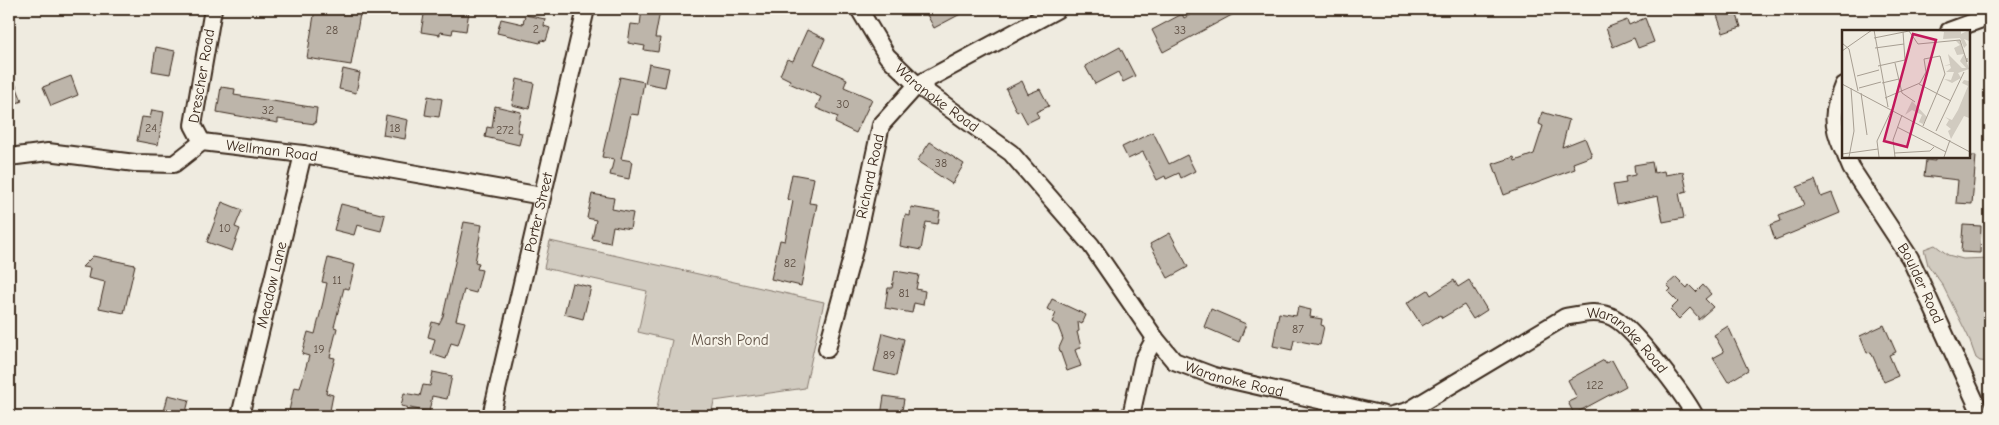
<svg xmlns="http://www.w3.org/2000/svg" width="1999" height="425" font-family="'Comic Neue',sans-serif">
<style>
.green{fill:#d1cbc0;stroke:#867a6f}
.building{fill:#bdb5aa;stroke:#3b2a1e}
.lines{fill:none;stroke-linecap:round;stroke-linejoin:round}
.minor-casing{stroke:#3b2a1e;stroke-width:20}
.minor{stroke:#f7f3e8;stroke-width:16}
.labels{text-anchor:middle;stroke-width:4;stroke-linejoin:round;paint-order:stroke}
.number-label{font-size:12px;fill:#5c4d41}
.street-label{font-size:15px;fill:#3b2a1e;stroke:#f7f3e8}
.park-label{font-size:15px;fill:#605246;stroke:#f7f3e8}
.inset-road{fill:none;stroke:#a79e92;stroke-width:1}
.view{fill:#c2185b;fill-opacity:0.15;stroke:#c2185b;stroke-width:2.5}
.inset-edge{fill:none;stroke:#3b2a1e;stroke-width:2.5}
</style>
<rect width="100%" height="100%" fill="#efebe0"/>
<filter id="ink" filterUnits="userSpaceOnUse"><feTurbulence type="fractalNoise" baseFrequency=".02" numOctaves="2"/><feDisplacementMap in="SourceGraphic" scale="10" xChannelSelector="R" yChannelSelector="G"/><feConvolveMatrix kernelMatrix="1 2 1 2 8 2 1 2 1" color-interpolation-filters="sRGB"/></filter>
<g filter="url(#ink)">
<!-- green -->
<path class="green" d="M 550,241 L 824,302 L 805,388 L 714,401 L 711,416 L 655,416 L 672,340 L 638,332 L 647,291 L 544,268 Z
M 1935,245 L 1948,255 L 1963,259 L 1990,258 L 1990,362 L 1980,361 L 1976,358 L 1968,336 L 1942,284 L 1928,265 L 1924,249 Z"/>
<!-- building -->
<path class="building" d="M 315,9 L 340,9 L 360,14 L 351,65 L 307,58 Z
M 425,9 L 469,11 L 466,31 L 453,29 L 452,34 L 440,32 L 440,35 L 421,32 Z
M 642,9 L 660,11 L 655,38 L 660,38 L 658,52 L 644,50 L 645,46 L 628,43 L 631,24 L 640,25 Z
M 924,9 L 970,9 L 934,28 Z
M 1201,9 L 1243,9 L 1163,52 L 1152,30 L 1182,14 L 1184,18 Z
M 1715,9 L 1735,9 L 1741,27 L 1723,33 Z
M 525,15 L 545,19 L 544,26 L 550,28 L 546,41 L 541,40 L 540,43 L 497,33 L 501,19 L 523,24 Z
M 1645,18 L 1654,42 L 1638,48 L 1634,38 L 1613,47 L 1606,28 L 1627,20 L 1629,25 Z
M 807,30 L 825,39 L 814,64 L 847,79 L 844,87 L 872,99 L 856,133 L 835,123 L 838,117 L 816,108 L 821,97 L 789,83 L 790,80 L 780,75 L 787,59 L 793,61 Z
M 156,47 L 175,51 L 170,74 L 152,71 Z
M 1120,47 L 1135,76 L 1123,82 L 1118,72 L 1095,84 L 1085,66 Z
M 649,64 L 669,68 L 665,87 L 645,83 Z
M 9,68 L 22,101 L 9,106 Z
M 343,69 L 360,73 L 356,93 L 339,89 Z
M 71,76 L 78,95 L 51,106 L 43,87 Z
M 620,77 L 644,82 L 638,115 L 631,114 L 621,159 L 632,161 L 629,179 L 610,175 L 614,159 L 602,157 Z
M 517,79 L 534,83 L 529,109 L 512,105 Z
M 1022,81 L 1028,94 L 1040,89 L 1049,106 L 1036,112 L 1039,117 L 1027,123 L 1020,110 L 1017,112 L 1006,89 Z
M 221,87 L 235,89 L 234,95 L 317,108 L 315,124 L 278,119 L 278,123 L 217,112 Z
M 428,96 L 442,99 L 439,117 L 425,115 Z
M 495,106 L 521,112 L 517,132 L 522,133 L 519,145 L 485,137 L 487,127 L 492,128 Z
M 152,110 L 164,112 L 158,145 L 137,141 L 142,117 L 150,118 Z
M 1542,112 L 1569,120 L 1562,147 L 1585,138 L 1592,156 L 1573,163 L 1575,169 L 1504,195 L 1493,164 L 1514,157 L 1515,161 L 1534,154 L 1543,126 L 1539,124 Z
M 386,115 L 408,120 L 405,139 L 383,135 Z
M 1153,132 L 1169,164 L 1187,155 L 1195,171 L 1181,178 L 1179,173 L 1166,179 L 1165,176 L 1157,180 L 1143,152 L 1128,159 L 1122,147 Z
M 930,142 L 964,164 L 952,184 L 917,161 Z
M 1935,156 L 1976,156 L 1972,204 L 1956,203 L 1958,180 L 1924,176 L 1926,160 L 1935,161 Z
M 1652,162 L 1654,173 L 1664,171 L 1665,175 L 1683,172 L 1687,191 L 1679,193 L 1684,218 L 1663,222 L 1658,196 L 1617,205 L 1613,185 L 1626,183 L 1625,177 L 1635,175 L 1634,165 Z
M 792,174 L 814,178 L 809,203 L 817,204 L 801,286 L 771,279 L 780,240 L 785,241 L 793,201 L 787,199 Z
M 1815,180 L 1821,197 L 1832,193 L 1840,213 L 1775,240 L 1770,225 L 1781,221 L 1779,215 L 1804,205 L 1797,187 Z
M 592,194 L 614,198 L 612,209 L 633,213 L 630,229 L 613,226 L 610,243 L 592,239 L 596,220 L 587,218 Z
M 222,202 L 242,210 L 235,227 L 240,229 L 232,251 L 207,242 Z
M 341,204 L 385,215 L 381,231 L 357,225 L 354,235 L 334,230 Z
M 911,207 L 940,212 L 938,224 L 926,222 L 921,250 L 900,246 L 905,215 L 910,216 Z
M 464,222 L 482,225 L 475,262 L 479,263 L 477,269 L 482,270 L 476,293 L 464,290 L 456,320 L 465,322 L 458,345 L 451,343 L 446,359 L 431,354 L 435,339 L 428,337 L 432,322 L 439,324 L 443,316 Z
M 1963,225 L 1981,226 L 1980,253 L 1961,252 Z
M 1170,233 L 1188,267 L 1168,278 L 1150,244 Z
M 93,256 L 135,265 L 124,313 L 99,308 L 105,282 L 88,278 L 90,268 L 82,267 Z
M 328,258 L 355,265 L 349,289 L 344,288 L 334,327 L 337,328 L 330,357 L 335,358 L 326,393 L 333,395 L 329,416 L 302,416 L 303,414 L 289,411 L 294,387 L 300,388 L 309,356 L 302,354 L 308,332 L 315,334 L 323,302 L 327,283 L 322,282 Z
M 895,271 L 919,275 L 916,289 L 925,291 L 923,305 L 914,303 L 912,313 L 885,308 L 888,288 L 892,288 Z
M 1676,277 L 1687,288 L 1689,285 L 1696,292 L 1703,285 L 1711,294 L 1705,299 L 1713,307 L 1698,320 L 1698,317 L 1690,308 L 1679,319 L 1670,310 L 1678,302 L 1668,292 L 1671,289 L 1667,285 Z
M 1454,280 L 1458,287 L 1469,280 L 1487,310 L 1473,319 L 1464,305 L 1442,318 L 1440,315 L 1422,326 L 1407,303 L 1428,290 L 1431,295 Z
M 572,283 L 591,287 L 583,319 L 564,314 Z
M 1052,299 L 1086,315 L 1082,324 L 1078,322 L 1079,331 L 1077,332 L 1081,347 L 1075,350 L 1081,366 L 1067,371 L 1059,348 L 1063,339 L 1058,326 L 1052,322 L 1056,313 L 1047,309 Z
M 1298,307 L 1311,310 L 1310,317 L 1322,319 L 1321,325 L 1324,326 L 1320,345 L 1294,340 L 1292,350 L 1273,346 L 1279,313 L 1296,316 Z
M 1211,309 L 1246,324 L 1239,342 L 1204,327 Z
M 1884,325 L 1896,352 L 1889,355 L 1898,376 L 1884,382 L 1871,352 L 1867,353 L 1860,336 Z
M 1728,326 L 1748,370 L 1728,382 L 1713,358 L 1724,352 L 1714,335 Z
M 883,333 L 904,339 L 896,376 L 874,371 Z
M 1604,360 L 1606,363 L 1612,360 L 1626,386 L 1574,414 L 1568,402 L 1577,398 L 1568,380 Z
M 433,372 L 452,376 L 447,399 L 432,396 L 429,412 L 401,406 L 404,393 L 420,396 L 423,385 L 430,386 Z
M 168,395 L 189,400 L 185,416 L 163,416 Z
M 884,396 L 904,399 L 901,416 L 881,416 Z"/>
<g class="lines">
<defs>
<g id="minor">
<path id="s1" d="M 859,9 L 887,56 L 917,85 L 1011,153 L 1091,245 L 1155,338 L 1174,361 L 1214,376 L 1389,416 L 1408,411 L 1565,317 C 1581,314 1599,309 1614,318 C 1634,329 1684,395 1695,416"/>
<path d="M 1949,31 L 1990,16"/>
<path d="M 1843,85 C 1832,112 1831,123 1843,150"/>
<path id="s2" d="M 202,142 L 193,125 L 213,9"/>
<path id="s3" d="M 1846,156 L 1851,168 L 1910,258 L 1982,416"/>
<path id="s4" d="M 9,157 L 48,152 L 135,163 L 174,164 L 202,142 L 303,154 L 542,196"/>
<path id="s5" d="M 827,349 L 854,250 L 881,125 L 917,85 L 1058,9"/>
<path id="s6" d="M 240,416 L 303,154"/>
<path id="s7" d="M 491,416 L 586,9"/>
<path d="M 1131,416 L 1143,360 L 1155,338"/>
</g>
</defs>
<!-- minor casing -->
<use href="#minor" class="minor-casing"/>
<!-- minor -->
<use href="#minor" class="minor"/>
</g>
</g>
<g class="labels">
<!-- number labels -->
<g class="number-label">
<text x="536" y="33">2</text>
<text x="332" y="34">28</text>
<text x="1180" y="34">33</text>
<text x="843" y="108">30</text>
<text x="268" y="114">32</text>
<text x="151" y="132">24</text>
<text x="395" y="132">18</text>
<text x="505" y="134">272</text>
<text x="941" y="167">38</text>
<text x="225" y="232">10</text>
<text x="790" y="267">82</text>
<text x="337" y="284">11</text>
<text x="904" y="297">81</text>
<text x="1298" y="333">87</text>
<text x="319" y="353">19</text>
<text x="889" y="359">89</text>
<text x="1595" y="389">122</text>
</g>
<!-- street labels -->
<g class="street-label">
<text dy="5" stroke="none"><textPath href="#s2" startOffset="69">Drescher Road</textPath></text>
<text dy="5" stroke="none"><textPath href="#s1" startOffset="120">Waranoke Road</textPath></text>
<text dy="5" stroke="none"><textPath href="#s4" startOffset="272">Wellman Road</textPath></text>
<text dy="5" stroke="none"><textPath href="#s5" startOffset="178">Richard Road</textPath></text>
<text dy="5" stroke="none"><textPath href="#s7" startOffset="209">Porter Street</textPath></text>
<text dy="5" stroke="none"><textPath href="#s3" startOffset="148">Boulder Road</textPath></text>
<text dy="5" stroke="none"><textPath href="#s6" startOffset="135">Meadow Lane</textPath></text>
<text dy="5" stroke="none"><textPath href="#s1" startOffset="975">Waranoke Road</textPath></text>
<text dy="5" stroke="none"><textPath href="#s1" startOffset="540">Waranoke Road</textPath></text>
</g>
<!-- park labels -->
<g class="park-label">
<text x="730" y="345">Marsh Pond</text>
</g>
</g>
<!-- overview -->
<g transform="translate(1842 30)">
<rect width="128" height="128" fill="#efebe0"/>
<path d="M 94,0 L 119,0 L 119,4 L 127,0 L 127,11 L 122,9 L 125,15 L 122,18 L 118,8 L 101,9 L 102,2 ZM 118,10 L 127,39 L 116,43 L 119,48 L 110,53 L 102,49 L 109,50 L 112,42 L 104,42 L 109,38 L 108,35 L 102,36 L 108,34 L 106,24 L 120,38 L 124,38 L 118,31 L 122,24 L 115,25 L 112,18 L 118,15 L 114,11 ZM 122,50 L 127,51 L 127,88 L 122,86 L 109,109 L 106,101 L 109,99 L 104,95 L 107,90 L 103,87 L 110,90 L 116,80 L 126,56 L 120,53 ZM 70,71 L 85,87 L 81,94 L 77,92 L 80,85 L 70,80 L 63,85 Z" fill="#d1cbc0"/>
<path class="inset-road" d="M 32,0 L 46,77M 32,8 L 67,1 L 76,14 L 118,10 L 125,32 L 125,28M 0,13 L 7,19 L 16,61M 33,18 L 62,14M 0,21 L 30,0M 53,33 L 60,63 L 73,72M 36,36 L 63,30 L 61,2M 15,46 L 37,40M 40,53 L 57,49M 0,54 L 128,122M 77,54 L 109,71M 17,58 L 39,52M 19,63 L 25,105M 43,68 L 78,53 L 84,42 L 82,29 L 98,26 L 103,44 L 81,96M 55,97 L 104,122M 94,101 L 122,42M 53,123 L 88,121 L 92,117M 0,124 L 36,119M 7,127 L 12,101 L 9,58M 37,127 L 35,111 L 50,79M 53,127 L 51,110 L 60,85M 102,127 L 108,110"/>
<path class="view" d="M 71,4 L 94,10 L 65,117 L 42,111 Z"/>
<rect width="128" height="128" class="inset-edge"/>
</g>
<!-- margin -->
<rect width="1999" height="425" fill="none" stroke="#f7f3e8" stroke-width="30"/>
<rect x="15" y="15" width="1969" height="395" fill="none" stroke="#3b2a1e" stroke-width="2" filter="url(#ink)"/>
</svg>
